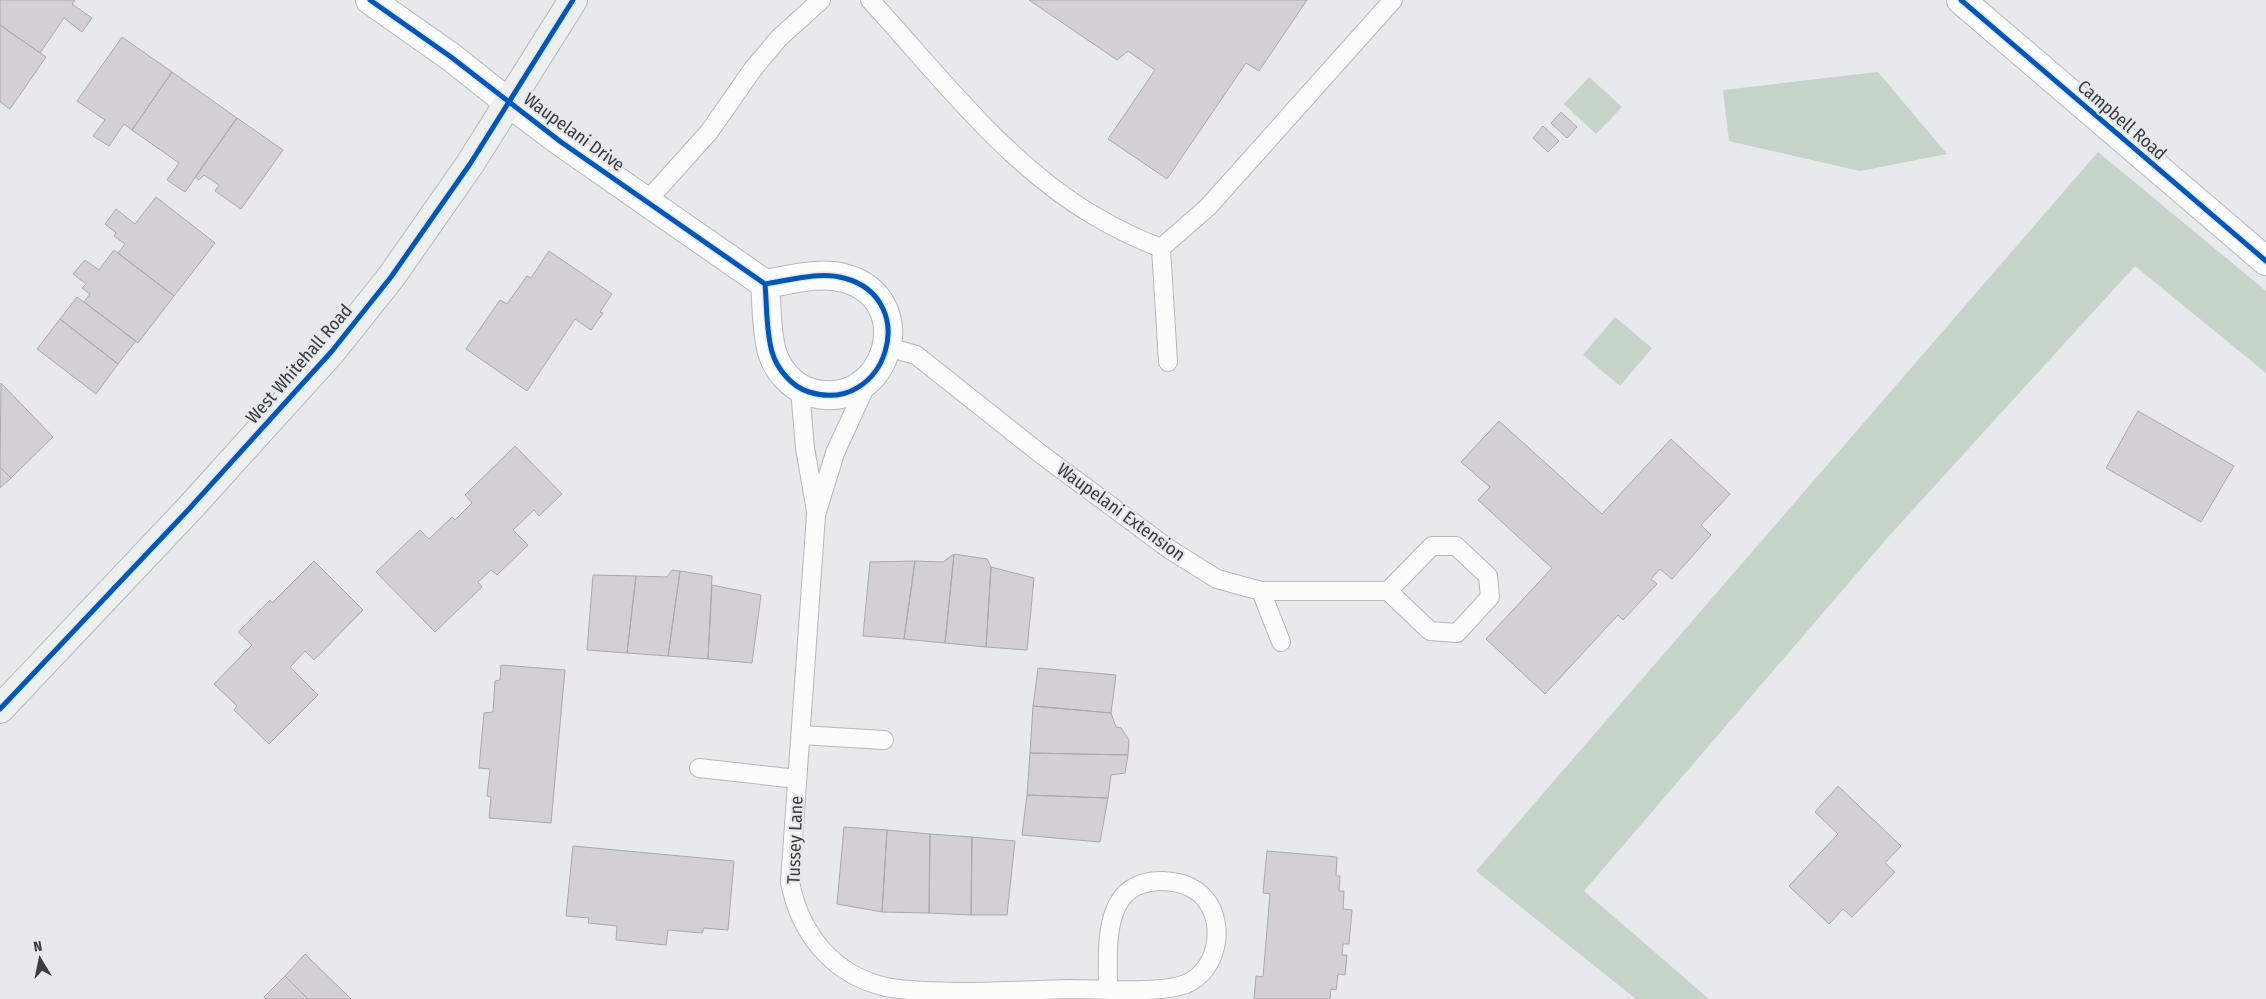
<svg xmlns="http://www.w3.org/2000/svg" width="2266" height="999" font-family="'Fira Sans Condensed',sans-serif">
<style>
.green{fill:#c5d3c8}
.building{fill:#d3cfd6;stroke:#a9a9ac}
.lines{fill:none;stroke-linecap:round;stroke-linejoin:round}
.service-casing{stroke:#b6b8b9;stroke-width:20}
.minor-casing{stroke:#b6b8b9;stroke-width:30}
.tertiary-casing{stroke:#b6b8b9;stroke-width:30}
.secondary-casing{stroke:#b6b8b9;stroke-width:30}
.service{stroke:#fbfcfc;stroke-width:18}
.minor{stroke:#fbfcfc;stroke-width:28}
.tertiary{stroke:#fbfcfc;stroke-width:28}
.secondary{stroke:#ecf1f0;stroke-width:28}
.cycleway-casing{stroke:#e6e9ed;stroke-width:8}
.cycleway{stroke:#0057b8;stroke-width:5}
.labels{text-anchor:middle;stroke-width:4.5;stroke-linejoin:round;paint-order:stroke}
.street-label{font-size:18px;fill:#3b3c3e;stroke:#e6e9ed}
</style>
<rect width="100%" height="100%" fill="#e7e9ec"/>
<!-- green -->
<path class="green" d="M 1878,72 L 1947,154 L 1860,171 L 1729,141 L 1723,90 Z
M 1589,77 L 1622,107 L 1596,134 L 1564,104 Z
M 2098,152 L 2266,291 L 2266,373 L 2135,266 L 1889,536 L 1584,891 L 1709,999 L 1636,999 L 1476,871 Z
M 1615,317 L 1652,348 L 1620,386 L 1583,355 Z"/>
<!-- building -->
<path class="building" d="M 0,0 L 75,0 L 72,4 L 92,18 L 82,32 L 64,18 L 40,53 L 0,25 Z
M 1029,0 L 1307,0 L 1259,71 L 1246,63 L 1167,179 L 1108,139 L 1155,70 L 1128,51 L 1117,60 Z
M 0,25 L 46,57 L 10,109 L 0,102 Z
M 122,37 L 172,72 L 132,130 L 124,124 L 109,146 L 93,136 L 105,120 L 77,101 Z
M 172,72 L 237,118 L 185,192 L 167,180 L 179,163 L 132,130 Z
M 1561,112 L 1577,127 L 1567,138 L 1551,123 Z
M 237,118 L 283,150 L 241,209 L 215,191 L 219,185 L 204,175 L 199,180 L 195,177 Z
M 1543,126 L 1559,141 L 1548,152 L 1533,138 Z
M 156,197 L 215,243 L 174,296 L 118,253 L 125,244 L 114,236 L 116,233 L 105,224 L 116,209 L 135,224 Z
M 114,250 L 174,296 L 138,343 L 84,302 L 90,294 L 82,288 L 86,284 L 73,274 L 85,260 L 99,270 Z
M 549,251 L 612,294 L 600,312 L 603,313 L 591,330 L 575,319 L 527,391 L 466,349 L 500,300 L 507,304 L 527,276 L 531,278 Z
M 77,297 L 136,341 L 118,364 L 60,319 Z
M 60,319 L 118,364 L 96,394 L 37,349 Z
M 1,383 L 53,437 L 11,478 L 0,467 Z
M 2138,411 L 2234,466 L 2201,522 L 2106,468 Z
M 1499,421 L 1602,514 L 1671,439 L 1730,494 L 1701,525 L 1711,535 L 1672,579 L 1660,569 L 1651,579 L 1657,584 L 1623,620 L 1618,615 L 1545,694 L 1486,639 L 1552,568 L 1478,500 L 1490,487 L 1461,462 Z
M 515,446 L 562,494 L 539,516 L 534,510 L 513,530 L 528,545 L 497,575 L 491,570 L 478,582 L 482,587 L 435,632 L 376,572 L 420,530 L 429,539 L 452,517 L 455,520 L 472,503 L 465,495 Z
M 0,467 L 11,478 L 0,488 Z
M 954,554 L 945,643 L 904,639 L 915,561 L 943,562 Z
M 954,554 L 987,559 L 991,567 L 986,647 L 945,643 Z
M 314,561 L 363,610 L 314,660 L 305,651 L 290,667 L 318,695 L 269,744 L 234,710 L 237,706 L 214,684 L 252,645 L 238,632 L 270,600 L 272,603 Z
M 915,561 L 904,639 L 863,636 L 870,562 Z
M 991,567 L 1034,578 L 1027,650 L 986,647 Z
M 672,570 L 680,571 L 668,656 L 627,653 L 636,576 L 667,577 Z
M 680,571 L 712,576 L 708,659 L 668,656 Z
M 593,575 L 636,576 L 627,653 L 587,650 Z
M 712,585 L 761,595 L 752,663 L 708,659 Z
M 501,665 L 565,670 L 551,823 L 489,818 L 491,797 L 487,796 L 490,769 L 479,768 L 484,713 L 493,712 L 495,681 L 500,680 Z
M 1038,668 L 1116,675 L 1111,713 L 1033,706 Z
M 1033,706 L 1111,713 L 1116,727 L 1121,728 L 1129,740 L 1128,755 L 1030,753 Z
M 1030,753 L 1128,755 L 1125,773 L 1111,775 L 1108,798 L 1027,795 Z
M 1838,786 L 1901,846 L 1885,863 L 1895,872 L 1852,917 L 1843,909 L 1829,924 L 1789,886 L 1838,834 L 1815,812 Z
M 1027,795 L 1108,798 L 1100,842 L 1022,835 Z
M 844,827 L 887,830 L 882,912 L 837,904 Z
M 887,830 L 930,834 L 929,913 L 882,912 Z
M 930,834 L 972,837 L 971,915 L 929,913 Z
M 972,837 L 1015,841 L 1007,915 L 971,915 Z
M 573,846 L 734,861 L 728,930 L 704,928 L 702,933 L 668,930 L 666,945 L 616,940 L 617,926 L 588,923 L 589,918 L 566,916 Z
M 1267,851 L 1337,857 L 1336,876 L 1340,876 L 1339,891 L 1344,891 L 1343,909 L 1352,910 L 1349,944 L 1343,944 L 1342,955 L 1347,955 L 1345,975 L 1338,974 L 1336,990 L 1331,989 L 1330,999 L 1254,999 L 1256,976 L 1263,977 L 1270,894 L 1263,893 Z
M 305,954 L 351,999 L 308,999 L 285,976 Z
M 285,976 L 308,999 L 265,999 L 264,997 Z"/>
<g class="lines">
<defs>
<path id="service" d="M 870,0 C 938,74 1005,163 1093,215 C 1115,228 1137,239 1161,248 L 1208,207 L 1393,0
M 647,201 L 709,132 L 753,69 L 779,38 L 821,0
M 1161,248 L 1168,362
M 887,347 L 916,355 L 1042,455 L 1169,549 L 1217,579 L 1261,591 L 1388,591 L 1430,631 L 1457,633 L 1490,597 L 1488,576 L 1456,546 L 1432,546 L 1388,591
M 868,381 L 835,453 L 816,515 L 790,882 C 800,934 833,975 886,987 C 910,992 936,991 961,992 C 997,992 1034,990 1070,989 C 1101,989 1160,994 1186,984 C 1217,971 1226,926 1206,900 C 1195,886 1180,882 1163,881 C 1101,880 1108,946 1108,988
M 800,390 L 805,448 L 816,511
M 1261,591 L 1281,642
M 801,735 L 884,740
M 699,768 L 797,779"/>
<path id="minor" d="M 1961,0 L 2266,261
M 509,103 L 561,142 L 765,284 C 790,280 820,271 844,278 C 923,299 886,416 809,392 C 792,387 777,369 772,352 C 766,331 767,306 765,284"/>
<path id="tertiary" d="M 370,0 L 451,57 L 509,103"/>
<path id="secondary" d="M 0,709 L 189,509 L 332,351 L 391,277 L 470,164 L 573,0"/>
</defs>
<!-- service casing -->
<use href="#service" class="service-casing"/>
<!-- minor casing -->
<use href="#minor" class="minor-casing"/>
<!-- tertiary casing -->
<use href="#tertiary" class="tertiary-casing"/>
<!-- secondary casing -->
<use href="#secondary" class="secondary-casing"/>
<!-- service -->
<use href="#service" class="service"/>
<!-- minor -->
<use href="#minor" class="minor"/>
<!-- tertiary -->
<use href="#tertiary" class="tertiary"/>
<!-- secondary -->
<use href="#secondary" class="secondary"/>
<defs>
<path id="cycleway" d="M 370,0 L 451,57 L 561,142 L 765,284 C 790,280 820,271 844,278 C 923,299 886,416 809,392 C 792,387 777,369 772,352 C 766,331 767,306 765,284
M 1961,0 L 2266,261
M 0,709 L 189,509 L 332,351 L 391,277 L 470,164 L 573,0"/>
</defs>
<!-- cycleway casing -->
<use href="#cycleway" class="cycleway-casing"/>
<!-- cycleway -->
<use href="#cycleway" class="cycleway"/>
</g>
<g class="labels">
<!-- street labels -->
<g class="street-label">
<text transform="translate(2122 120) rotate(41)" y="6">Campbell Road</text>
<text transform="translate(574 132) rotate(36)" y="6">Waupelani Drive</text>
<text transform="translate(299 364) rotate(-49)" y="6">West Whitehall Road</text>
<text transform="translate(1121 512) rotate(36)" y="6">Waupelani Extension</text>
<text transform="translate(795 840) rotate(-88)" y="6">Tussey Lane</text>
</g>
</g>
<!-- north arrow -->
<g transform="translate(40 959) rotate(350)" stroke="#e6e9ed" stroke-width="4" paint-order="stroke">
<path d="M0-4L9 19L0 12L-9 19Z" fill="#3b3c3e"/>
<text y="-8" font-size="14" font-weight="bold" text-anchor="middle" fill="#3b3c3e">N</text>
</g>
</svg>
